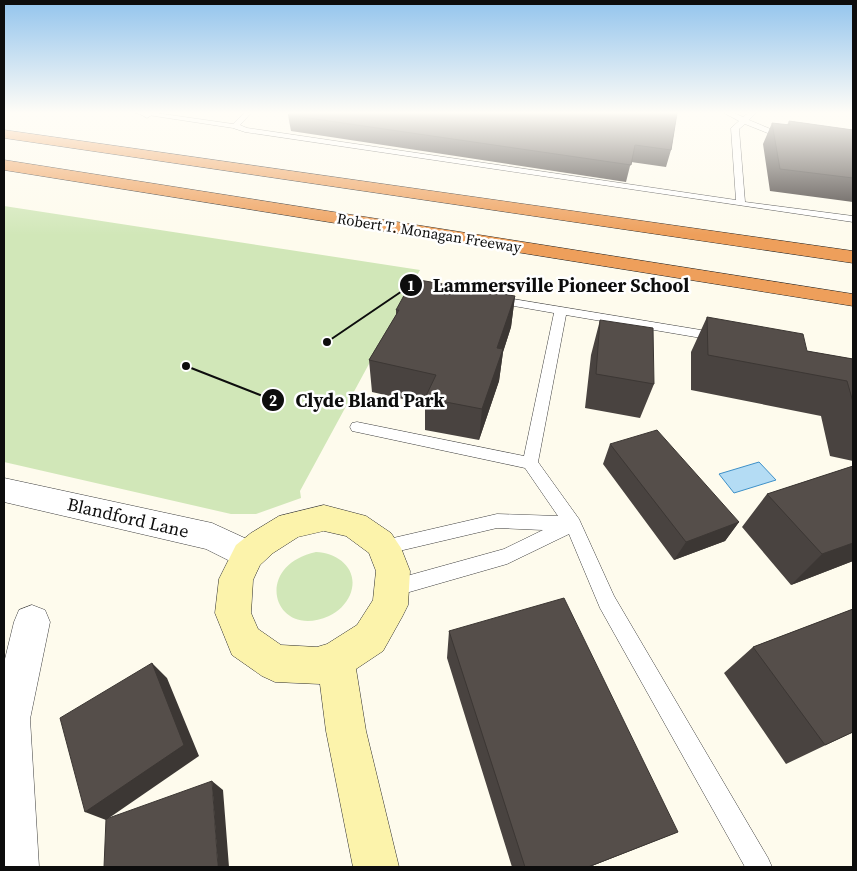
<svg xmlns="http://www.w3.org/2000/svg" width="857" height="871" font-family="'Source Serif 4',serif">
<style>
.green{fill:#d1e7b8}
.water{fill:#b4dcf4;stroke:#3e90c8}
.lines{fill:none;stroke-linecap:round;stroke-linejoin:round}
.lane-casing{stroke:#404040;stroke-width:1}
.street-casing{stroke:#404040;stroke-width:1}
.secondary-casing{stroke:#2f2f2f;stroke-width:1}
.highway-casing{stroke:#1e1e1e;stroke-width:1}
.lane{fill:#fff;fill-rule:evenodd}
.street{fill:#fff;fill-rule:evenodd}
.secondary{fill:#fcf3ab;fill-rule:evenodd}
.highway{fill:#ee9f5b;fill-rule:evenodd}
.wall{fill:#494340}
.shaded-wall{fill:#3c3734}
.building{fill:#554e4a;stroke:#3c3734}
.labels{text-anchor:middle;stroke-width:5;stroke-linejoin:round;paint-order:stroke}
.far-street-label{font-size:15px;fill:#0d0d0d;stroke:#fff}
.street-label{font-size:18px;fill:#0d0d0d;stroke:#fff}
.leader{fill:none;stroke:#0d0d0d;stroke-width:2}
.callout-dot{fill:#0d0d0d;stroke:#fff;stroke-width:2}
.mark-label{font-size:15px;text-anchor:middle;font-weight:bold;fill:#fff}
.callout-label{font-size:19px;text-anchor:middle;font-weight:bold;fill:#0d0d0d;stroke:#fff;stroke-width:5;stroke-linejoin:round;paint-order:stroke}
</style>
<rect width="100%" height="100%" fill="#fefbed"/>
<!-- green -->
<path class="green" d="M 4,206 L 420,270 L 300,491 L 301,498 L 256,514 L 231,514 L 4,462 Z
M 316,552 C 339,553 360,570 350,595 C 346,604 338,612 329,616 C 274,641 251,566 316,552 Z"/>
<!-- water -->
<path class="water" d="M 759,462 L 776,480 L 734,493 L 719,474 Z"/>
<g class="lines">
<defs>
<path id="lane" d="M 135,113 L 156,113 L 233,124 L 244,113 L 251,113 L 240,125 L 247,128 L 736,200 L 731,128 L 739,121 L 724,113 L 734,113 L 743,117 L 748,113 L 756,113 L 749,120 L 792,138 L 785,140 L 745,124 L 739,129 L 745,202 L 853,216 L 853,222 L 245,132 L 233,128 Z
M 495,296 L 719,333 L 725,337 L 719,341 L 566,315 L 538,462 L 579,519 L 614,596 L 768,858 L 772,867 L 745,867 L 600,608 L 569,534 L 507,564 L 392,597 L 385,594 L 383,588 L 385,582 L 504,549 L 543,530 L 497,528 L 382,555 L 376,552 L 373,547 L 376,542 L 497,514 L 558,516 L 525,468 L 357,432 L 352,431 L 350,427 L 352,423 L 357,422 L 524,456 L 554,313 L 491,302 L 489,300 Z"/>
<path id="street" d="M 155,113 L 147,118 L 140,114 L 141,113 Z
M 4,478 L 212,523 L 260,545 L 264,555 L 260,565 L 248,570 L 206,549 L 4,502 Z
M 32,605 L 45,610 L 50,622 L 30,719 L 39,867 L 4,867 L 4,663 L 14,622 L 19,610 Z"/>
<path id="secondary" d="M 324,505 L 366,516 L 391,533 L 401,548 L 410,571 L 408,605 L 402,617 L 383,651 L 356,669 L 366,731 L 399,867 L 353,867 L 326,731 L 320,684 L 275,682 L 262,676 L 232,655 L 215,613 L 219,579 L 236,545 L 251,533 L 279,516 ZM 324,531 L 346,536 L 369,553 L 376,571 L 373,600 L 357,625 L 327,644 L 317,647 L 281,645 L 258,629 L 251,613 L 253,580 L 260,565 L 273,553 L 298,537 Z"/>
<path id="highway" d="M 4,130 L 853,251 L 853,263 L 4,138 Z
M 4,160 L 853,294 L 853,306 L 4,170 Z"/>
</defs>
<!-- lane casing -->
<use href="#lane" class="lane-casing"/>
<!-- street casing -->
<use href="#street" class="street-casing"/>
<!-- secondary casing -->
<use href="#secondary" class="secondary-casing"/>
<!-- highway casing -->
<use href="#highway" class="highway-casing"/>
<!-- lane -->
<use href="#lane" class="lane"/>
<!-- street -->
<use href="#street" class="street"/>
<!-- secondary -->
<use href="#secondary" class="secondary"/>
<!-- highway -->
<use href="#highway" class="highway"/>
</g>
<!-- wall -->
<path class="wall" d="M 677,113 L 671,150 L 666,167 L 631,162 L 626,182 L 291,131 L 288,115 Z
M 789,121 L 853,130 L 853,202 L 770,191 L 763,144 L 772,123 L 787,125 Z
M 515,296 L 511,327 L 503,352 L 499,381 L 479,440 L 425,430 L 425,404 L 372,392 L 369,360 L 396,315 L 396,310 Z
M 707,317 L 807,351 L 853,359 L 853,461 L 830,456 L 821,416 L 691,390 L 691,352 Z
M 600,320 L 654,384 L 640,418 L 585,408 L 591,355 Z
M 610,444 L 739,522 L 725,541 L 674,560 L 603,464 Z
M 853,466 L 853,561 L 791,585 L 742,527 L 767,494 Z
M 853,609 L 853,732 L 786,764 L 724,673 L 753,647 Z
M 449,631 L 678,832 L 589,867 L 512,867 L 447,658 Z"/>
<!-- shaded-wall -->
<path class="shaded-wall" d="M 515,296 L 511,327 L 503,352 L 499,381 L 479,440 L 482,409 L 497,348 Z
M 739,522 L 725,541 L 674,560 L 686,542 Z
M 853,543 L 853,561 L 791,585 L 822,554 Z
M 152,663 L 167,678 L 199,756 L 106,820 L 85,812 Z
M 212,781 L 223,790 L 229,867 L 218,867 Z
M 678,832 L 589,867 L 588,867 Z"/>
<!-- building -->
<path class="building" d="M 290,113 L 677,113 L 671,150 L 635,145 L 631,165 L 288,115 Z
M 789,121 L 853,130 L 853,178 L 780,169 L 772,123 L 790,125 Z
M 413,279 L 515,296 L 497,348 L 503,349 L 482,409 L 425,398 L 436,375 L 369,360 L 399,310 L 396,310 Z
M 707,317 L 803,334 L 807,351 L 853,359 L 853,402 L 847,381 L 708,355 Z
M 600,320 L 653,328 L 654,384 L 596,374 Z
M 657,430 L 739,522 L 686,542 L 610,444 Z
M 853,466 L 853,543 L 822,554 L 767,494 Z
M 564,598 L 678,832 L 588,867 L 525,867 L 449,631 Z
M 853,609 L 853,732 L 825,745 L 753,647 Z
M 152,663 L 184,745 L 85,812 L 60,718 Z
M 212,781 L 218,867 L 104,867 L 106,819 Z"/>
<!-- sky -->
<linearGradient id="sky" x2="0" y2="1"><stop stop-color="#93c4ed"/><stop offset="0.48" stop-color="#fffdf7"/><stop offset="1" stop-color="#fffdf7" stop-opacity="0"/></linearGradient>
<rect width="857" height="235" fill="url(#sky)"/>
<g class="labels">
<!-- far-street labels -->
<g class="far-street-label">
<text transform="translate(429 233) rotate(9)" y="5">Robert T. Monagan Freeway</text>
</g>
<!-- street labels -->
<g class="street-label">
<text transform="translate(128 518) rotate(13)" y="6">Blandford Lane</text>
</g>
</g>
<!-- callouts -->
<path class="leader" d="M327 342L411 285M186 366L273 400"/>
<g class="callout-dot">
<circle cx="327" cy="342" r="5"/>
<circle cx="186" cy="366" r="5"/>
<circle cx="411" cy="285" r="12"/>
<circle cx="273" cy="400" r="12"/>
</g>
<g class="mark-label">
<text x="411" y="291">1</text>
<text x="273" y="406">2</text>
</g>
<g class="callout-label">
<text x="561" y="292">Lammersville Pioneer School</text>
<text x="370" y="407">Clyde Bland Park</text>
</g>
<!-- border -->
<rect width="857" height="871" fill="none" stroke="#0d0d0d" stroke-width="10"/>
</svg>
